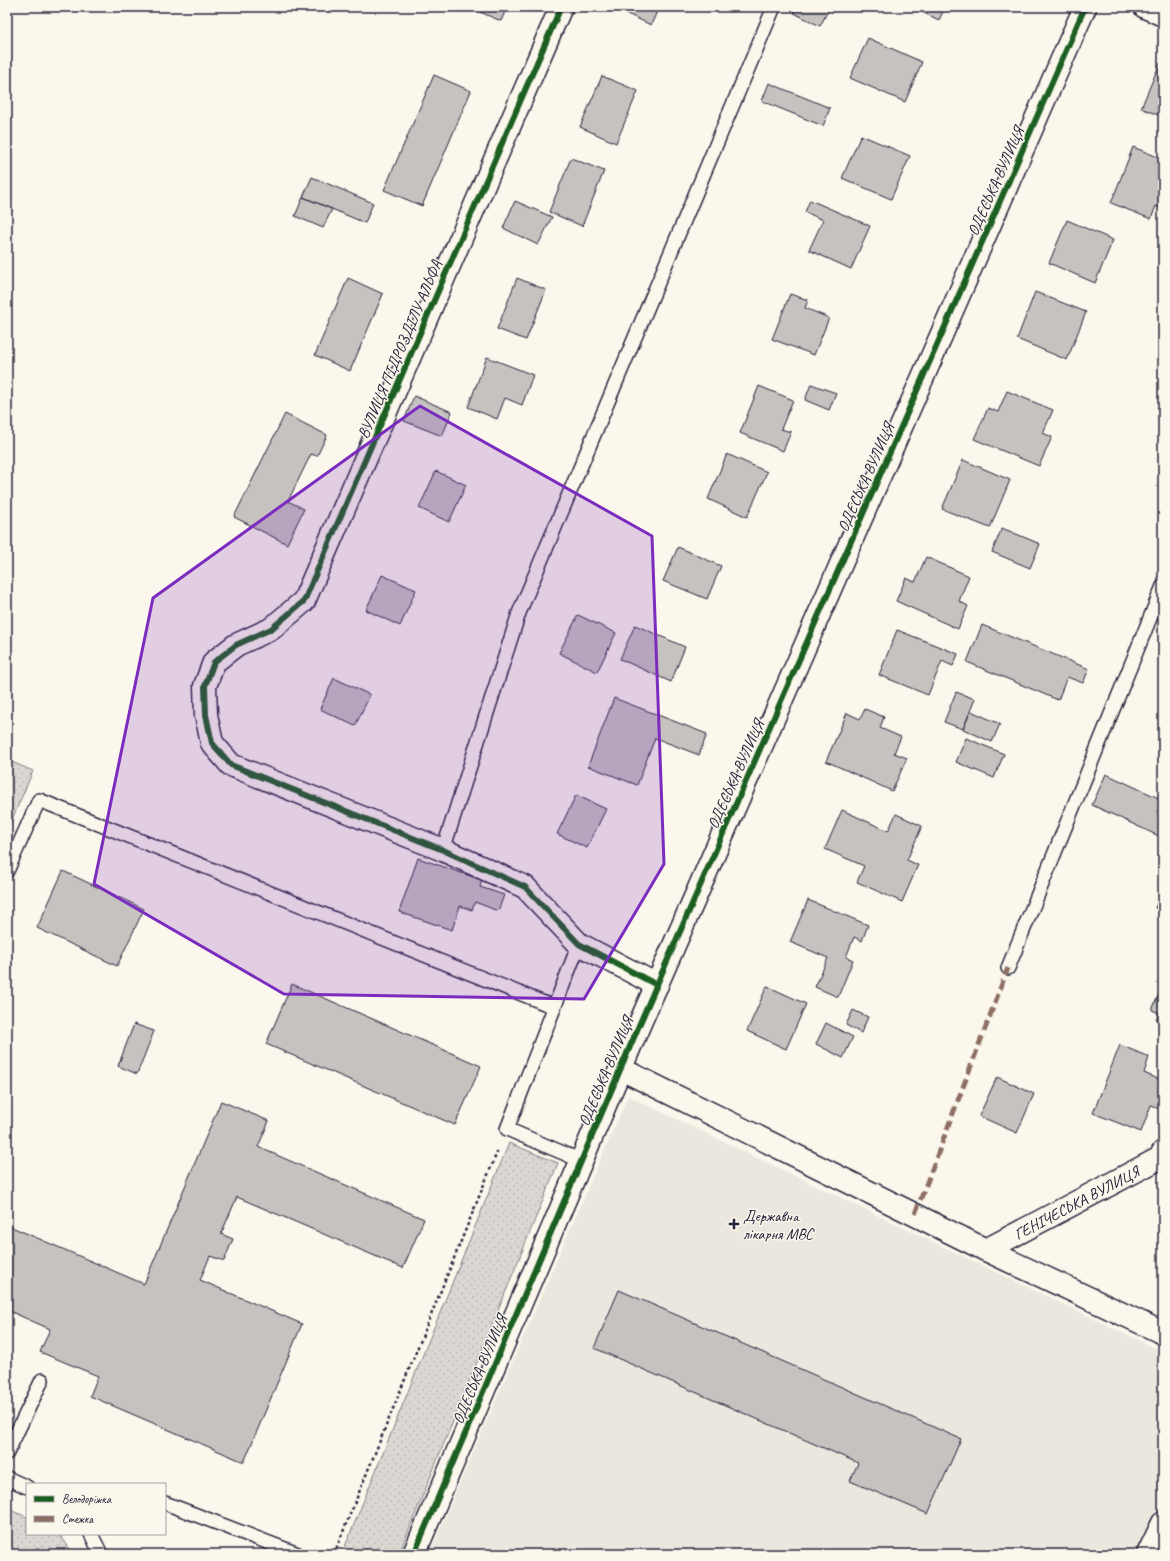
<svg xmlns="http://www.w3.org/2000/svg" width="1170" height="1561" font-family="Caveat,sans-serif">
<style>
.built{fill:#ebe7df}
.grass{fill:url(#grass-dots);stroke:#7e7d87}
.building{fill:#c6c2c0;stroke:#22223b}
.lines{fill:none;stroke-linecap:round;stroke-linejoin:round}
.service-casing{stroke:#22223b;stroke-width:16}
.minor-casing{stroke:#22223b;stroke-width:25}
.path{stroke:#22223b;stroke-width:2.5;stroke-dasharray:3 3;stroke-linecap:butt}
.service{stroke:#fbf7ec;stroke-width:13}
.minor{stroke:#fbf7ec;stroke-width:22}
.quiet{stroke:#8d6e63;stroke-width:5;stroke-dasharray:10 5;stroke-linecap:butt}
.cycleway-casing{stroke:#fbf7ec;stroke-width:8}
.cycleway{stroke:#1b5e20;stroke-width:6}
.marked{fill:#7b2cbf;fill-opacity:0.2;stroke:#7b2cbf;stroke-width:3;stroke-linejoin:round}
.poi-dot{fill:#22223b;stroke:#fbf7ec;stroke-width:1.5}
.labels{text-anchor:middle;stroke-width:3;stroke-linejoin:round;paint-order:stroke}
.street-label{font-size:16px;fill:#22223b;stroke:#fbf7ec}
.poi-label{font-size:16px;fill:#22223b;stroke:#fbf7ec;text-anchor:start}
</style>
<defs>
<pattern id="grass-dots" width="8" height="8" patternUnits="userSpaceOnUse"><rect width="8" height="8" fill="#dbd8d3"/><path d="M2 2h.1M6 6h.1" fill="none" stroke="#bcb9b6" stroke-width="1.8" stroke-linecap="round"/></pattern>
</defs>
<rect width="100%" height="100%" fill="#fbf7ec"/>
<filter id="ink" filterUnits="userSpaceOnUse"><feTurbulence type="fractalNoise" baseFrequency=".025" numOctaves="2"/><feDisplacementMap in="SourceGraphic" scale="8" xChannelSelector="R" yChannelSelector="G"/><feConvolveMatrix kernelMatrix="1 2 1 2 8 2 1 2 1" color-interpolation-filters="sRGB"/></filter>
<g filter="url(#ink)">
<!-- built -->
<path class="built" d="M 628,1096 L 1163,1352 L 1163,1498 L 1136,1554 L 429,1554 Z"/>
<!-- grass -->
<path class="grass" d="M 7,760 L 33,771 L 7,831 Z
M 509,1143 L 558,1163 L 399,1554 L 342,1554 Z
M 7,1509 L 27,1517 L 27,1534 L 59,1534 L 74,1554 L 7,1554 Z"/>
<!-- building -->
<path class="building" d="M 468,7 L 507,7 L 501,21 Z
M 627,7 L 659,7 L 651,25 L 625,13 Z
M 796,7 L 830,7 L 820,26 L 794,13 Z
M 911,7 L 945,7 L 939,20 Z
M 868,38 L 922,62 L 905,102 L 850,78 Z
M 1160,63 L 1163,64 L 1163,117 L 1141,108 Z
M 434,75 L 471,91 L 422,206 L 384,190 Z
M 602,76 L 638,91 L 616,143 L 580,127 Z
M 769,83 L 830,108 L 823,126 L 762,101 Z
M 861,135 L 910,156 L 891,199 L 842,178 Z
M 1133,147 L 1163,159 L 1163,209 L 1156,206 L 1151,219 L 1111,203 Z
M 571,158 L 604,171 L 582,226 L 549,212 Z
M 312,177 L 373,203 L 365,223 L 303,197 Z
M 303,197 L 332,209 L 323,228 L 295,216 Z
M 810,200 L 870,226 L 851,269 L 809,250 L 823,220 L 805,212 Z
M 515,201 L 552,217 L 538,245 L 503,228 Z
M 1067,220 L 1113,240 L 1095,283 L 1049,263 Z
M 348,278 L 383,294 L 350,371 L 315,355 Z
M 517,278 L 546,290 L 526,340 L 497,329 Z
M 1035,292 L 1086,312 L 1067,360 L 1017,339 Z
M 790,294 L 808,300 L 805,308 L 829,318 L 814,355 L 772,339 Z
M 487,357 L 533,375 L 522,405 L 505,398 L 497,419 L 468,407 Z
M 811,384 L 836,393 L 829,410 L 805,400 Z
M 759,386 L 793,400 L 781,429 L 791,432 L 783,451 L 740,433 Z
M 1007,391 L 1053,410 L 1043,433 L 1052,437 L 1039,466 L 974,439 L 988,408 L 998,412 Z
M 414,396 L 452,412 L 442,436 L 404,421 Z
M 285,414 L 327,435 L 317,456 L 311,454 L 288,501 L 304,509 L 287,544 L 234,517 Z
M 727,454 L 767,472 L 747,517 L 708,499 Z
M 963,460 L 1010,480 L 990,528 L 942,509 Z
M 436,471 L 466,485 L 449,522 L 419,508 Z
M 1002,528 L 1040,544 L 1030,568 L 992,552 Z
M 678,547 L 721,566 L 707,599 L 663,581 Z
M 926,557 L 969,576 L 959,601 L 968,606 L 958,629 L 896,601 L 906,578 L 915,582 Z
M 382,575 L 416,590 L 400,626 L 366,610 Z
M 578,615 L 616,633 L 597,672 L 559,653 Z
M 635,625 L 685,647 L 671,682 L 620,659 Z
M 982,625 L 1089,669 L 1083,683 L 1067,677 L 1058,700 L 967,662 Z
M 897,630 L 958,654 L 953,666 L 942,661 L 928,695 L 879,675 Z
M 334,678 L 370,695 L 355,726 L 320,709 Z
M 956,692 L 975,699 L 963,729 L 944,722 Z
M 614,698 L 707,734 L 699,755 L 655,738 L 637,785 L 588,766 Z
M 865,709 L 884,717 L 880,728 L 901,737 L 894,753 L 907,758 L 892,791 L 826,761 L 847,713 L 860,719 Z
M 971,711 L 1000,724 L 992,742 L 963,729 Z
M 966,738 L 1004,754 L 994,778 L 956,762 Z
M 1106,774 L 1163,800 L 1163,838 L 1092,805 Z
M 576,795 L 606,809 L 587,848 L 557,834 Z
M 842,810 L 888,831 L 896,814 L 922,826 L 907,860 L 918,865 L 902,902 L 857,882 L 864,866 L 825,849 Z
M 418,858 L 482,880 L 480,887 L 504,895 L 498,911 L 475,902 L 472,910 L 460,906 L 452,930 L 399,912 Z
M 63,871 L 144,909 L 117,966 L 37,928 Z
M 1163,889 L 1163,911 L 1155,908 Z
M 808,900 L 868,925 L 862,941 L 854,937 L 846,957 L 853,960 L 838,997 L 815,987 L 828,958 L 790,942 Z
M 292,984 L 481,1066 L 455,1125 L 266,1044 Z
M 1163,984 L 1163,1023 L 1156,1019 L 1159,1013 L 1152,1010 Z
M 767,986 L 806,1004 L 786,1049 L 747,1031 Z
M 853,1010 L 868,1017 L 861,1033 L 846,1025 Z
M 826,1023 L 853,1037 L 843,1058 L 816,1044 Z
M 134,1024 L 154,1031 L 137,1074 L 118,1066 Z
M 1120,1045 L 1149,1057 L 1144,1073 L 1163,1081 L 1163,1111 L 1151,1105 L 1141,1132 L 1093,1113 Z
M 997,1077 L 1034,1094 L 1017,1133 L 979,1116 Z
M 221,1101 L 269,1121 L 258,1147 L 424,1219 L 403,1268 L 237,1197 L 221,1234 L 233,1239 L 224,1261 L 210,1256 L 200,1280 L 302,1324 L 244,1462 L 90,1396 L 98,1376 L 40,1352 L 50,1329 L 7,1310 L 7,1225 L 144,1284 Z
M 619,1290 L 961,1439 L 928,1514 L 850,1481 L 858,1463 L 594,1348 Z"/>
<g class="lines">
<defs>
<path id="service" d="M 443,850 L 519,613 L 774,7
M 7,871 L 39,800 L 554,1007
M 579,944 L 507,1129 L 582,1161
M 1008,968 L 1163,586
M 7,1453 L 42,1380
M 7,1478 L 27,1487
M 165,1503 L 298,1554
M 91,1534 L 101,1554"/>
<g id="minor">
<path d="M 561,7 L 304,601 L 271,629 L 236,645 L 214,662 L 205,686 L 206,715 L 212,743 L 231,765 L 443,850 L 525,887 L 579,944 L 657,985"/>
<path d="M 1145,7 L 1163,15"/>
<path d="M 621,1069 L 986,1250 L 1163,1333"/>
<path id="s1" d="M 986,1250 L 1160,1158 L 1163,1152"/>
<path d="M 414,1554 L 640,1023 L 1085,7"/>
<path d="M 1148,1554 L 1163,1523"/>
</g>
</defs>
<!-- service casing -->
<use href="#service" class="service-casing"/>
<!-- minor casing -->
<use href="#minor" class="minor-casing"/>
<!-- path -->
<path class="path" d="M 334,1554 L 498,1150"/>
<!-- service -->
<use href="#service" class="service"/>
<!-- minor -->
<use href="#minor" class="minor"/>
<!-- quiet -->
<path class="quiet" d="M 915,1214 L 1008,968"/>
<defs>
<path id="cycleway" d="M 561,7 L 304,601 L 271,629 L 236,645 L 214,662 L 205,686 L 206,715 L 212,743 L 231,765 L 443,850 L 525,887 L 579,944 L 657,985
M 414,1554 L 640,1023 L 1085,7"/>
</defs>
<!-- cycleway casing -->
<use href="#cycleway" class="cycleway-casing"/>
<!-- cycleway -->
<use href="#cycleway" class="cycleway"/>
</g>
</g>
<!-- marked area -->
<path class="marked" d="M 420,406 L 652,536 L 664,864 L 584,999 L 284,994 L 94,884 L 153,598 Z"/>
<!-- markers -->
<path class="poi-dot" d="M732 1218h4v4h4v4h-4v4h-4v-4h-4v-4h4z"/>
<g class="labels">
<!-- street labels -->
<g class="street-label">
<text transform="translate(995 181) rotate(-66)" y="6">ОДЕСЬКА ВУЛИЦЯ</text>
<text transform="translate(399 349) rotate(-67)" y="6">ВУЛИЦЯ ПІДРОЗДІЛУ АЛЬФА</text>
<text transform="translate(865 477) rotate(-66)" y="6">ОДЕСЬКА ВУЛИЦЯ</text>
<text transform="translate(735 774) rotate(-66)" y="6">ОДЕСЬКА ВУЛИЦЯ</text>
<text transform="translate(605 1071) rotate(-67)" y="6">ОДЕСЬКА ВУЛИЦЯ</text>
<text dy="6" stroke="none"><textPath href="#s1" startOffset="102">ГЕНІЧЕСЬКА ВУЛИЦЯ</textPath></text>
<text transform="translate(479 1369) rotate(-67)" y="6">ОДЕСЬКА ВУЛИЦЯ</text>
</g>
<!-- poi labels -->
<g class="poi-label">
<text x="743" y="1221">Державна<tspan x="743" dy="18">лікарня МВС</tspan></text>
</g>
</g>
<!-- margin -->
<rect width="1170" height="1561" fill="none" stroke="#fbf7ec" stroke-width="24"/>
<rect x="12" y="12" width="1146" height="1537" fill="none" stroke="#22223b" stroke-width="1.5" filter="url(#ink)"/>
<!-- legend -->
<rect x="26" y="1483" width="140" height="52" fill="#fbf7ec" stroke="#a4a2a5"/>
<rect x="34" y="1496" width="20" height="6" fill="#1b5e20" stroke="#a4a2a5"/>
<text x="62" y="1503" font-size="12" fill="#22223b">Велодоріжка</text>
<rect x="34" y="1516" width="20" height="6" fill="#8d6e63" stroke="#a4a2a5"/>
<text x="62" y="1523" font-size="12" fill="#22223b">Стежка</text>
</svg>
